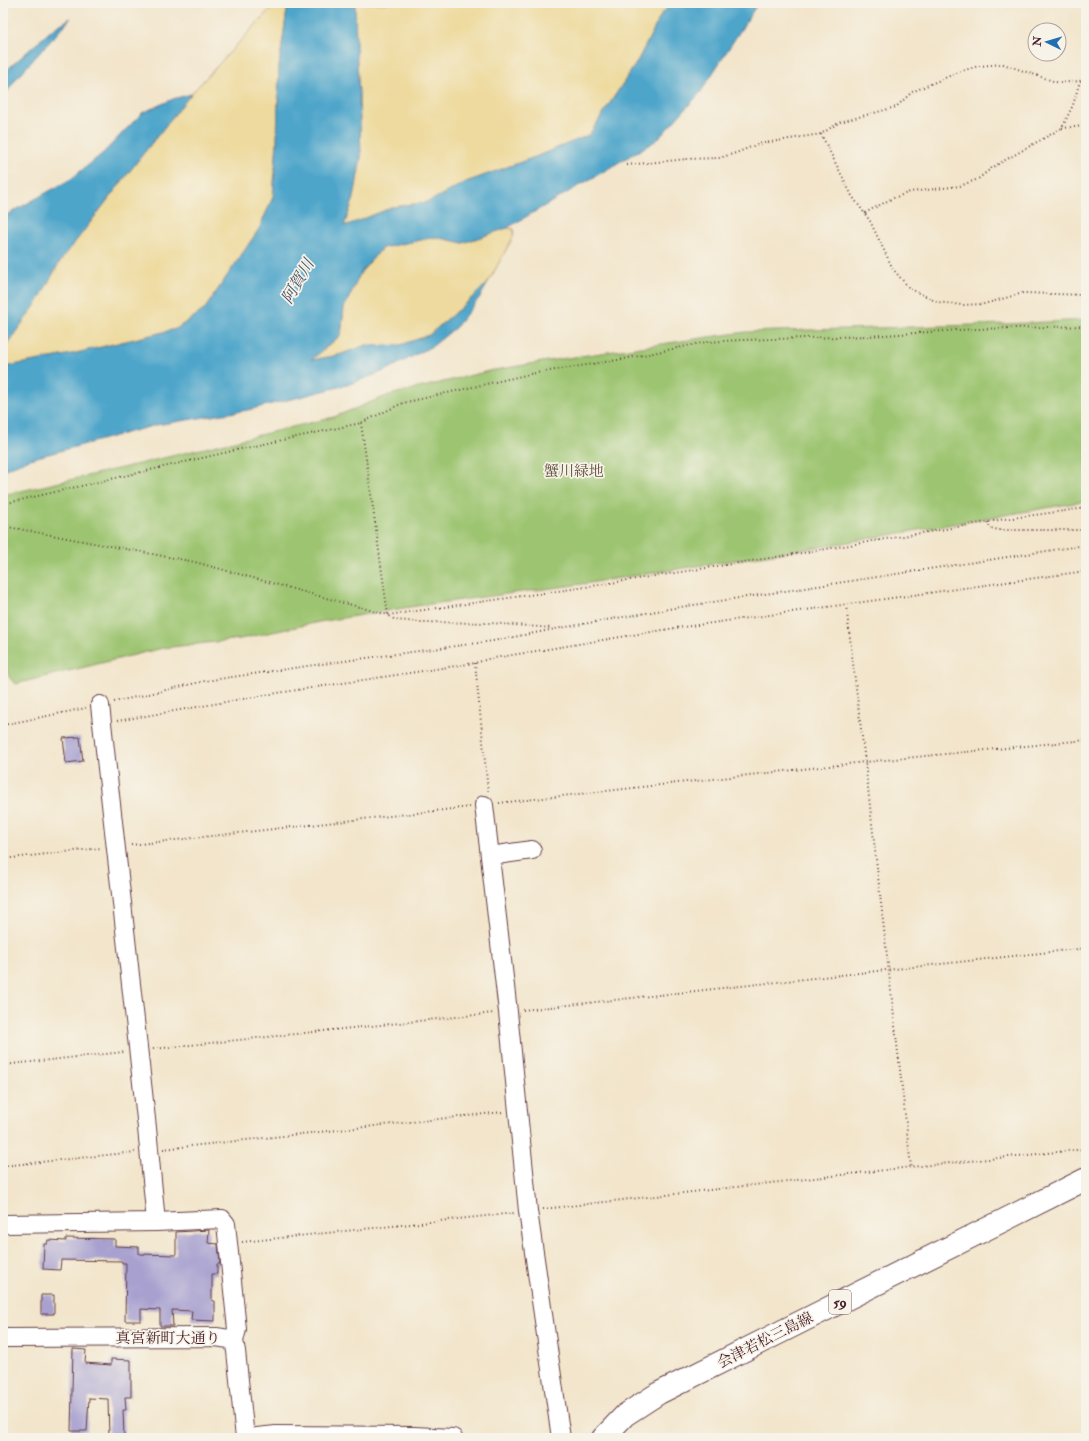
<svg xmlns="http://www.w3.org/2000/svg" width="1089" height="1441" font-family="'IM FELL Double Pica','Noto Serif JP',serif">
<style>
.green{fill:#9dc571;stroke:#74724e}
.sand{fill:#eeda9e;stroke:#9c7c64}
.water{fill:#4da5ca;stroke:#4c627a}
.building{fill:#a8a1d0}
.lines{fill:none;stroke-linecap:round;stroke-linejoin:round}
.minor-casing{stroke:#633d43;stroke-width:20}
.major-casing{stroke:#633d43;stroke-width:24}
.path{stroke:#633d43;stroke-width:2;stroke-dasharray:1 3;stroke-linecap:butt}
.minor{stroke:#fff;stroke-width:18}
.major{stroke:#fff;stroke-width:22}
.labels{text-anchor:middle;stroke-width:3.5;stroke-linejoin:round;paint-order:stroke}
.shield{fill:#f7f3e8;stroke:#7e5f64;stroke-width:1}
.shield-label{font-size:14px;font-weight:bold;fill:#4a1f2b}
.park-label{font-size:15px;fill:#635140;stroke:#f7f3e8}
.street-label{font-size:15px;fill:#4a1f2b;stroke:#f7f3e8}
.water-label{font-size:16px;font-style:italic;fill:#4b556b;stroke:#f7f3e8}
</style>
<rect width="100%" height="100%" fill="#f7f3e8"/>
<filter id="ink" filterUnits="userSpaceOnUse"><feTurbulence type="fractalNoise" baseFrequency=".025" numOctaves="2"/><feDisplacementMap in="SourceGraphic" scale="8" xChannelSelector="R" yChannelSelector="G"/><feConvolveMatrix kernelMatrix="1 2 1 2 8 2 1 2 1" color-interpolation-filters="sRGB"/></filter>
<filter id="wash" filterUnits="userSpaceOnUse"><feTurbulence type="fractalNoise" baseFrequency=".012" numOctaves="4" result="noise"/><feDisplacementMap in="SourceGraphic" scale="16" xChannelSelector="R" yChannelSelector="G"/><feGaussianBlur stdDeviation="0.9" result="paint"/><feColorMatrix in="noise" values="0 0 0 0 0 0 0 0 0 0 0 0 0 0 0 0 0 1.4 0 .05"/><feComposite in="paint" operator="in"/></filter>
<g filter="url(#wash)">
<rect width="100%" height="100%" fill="#f2e5cb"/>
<!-- green -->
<path class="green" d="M 1086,320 L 1086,501 L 831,545 L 582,584 L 416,606 L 319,622 L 240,639 L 163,648 L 15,684 L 9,677 L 3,656 L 3,495 L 122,468 L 334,417 L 389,395 L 489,371 L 554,360 L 709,337 L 746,332 L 1007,324 Z"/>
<!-- sand -->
<path class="sand" d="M 276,3 L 288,3 L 279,66 L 277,141 L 273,197 L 259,229 L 204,310 L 176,329 L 72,354 L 3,367 L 3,345 L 7,343 L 37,303 L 59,263 L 143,154 L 191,94 Z
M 355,3 L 672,3 L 662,13 L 637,62 L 589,135 L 535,157 L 466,182 L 428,202 L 393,207 L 358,222 L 343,226 L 354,198 L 361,157 L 359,94 L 356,48 Z
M 507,228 L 514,229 L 513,237 L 489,281 L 473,297 L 429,335 L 401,345 L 379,346 L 366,345 L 339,355 L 310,361 L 341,335 L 344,308 L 361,272 L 382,248 L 435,237 L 463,243 Z"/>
<!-- water -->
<path class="water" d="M 288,3 L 355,3 L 356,48 L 359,94 L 361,157 L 354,198 L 344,226 L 358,221 L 393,207 L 428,202 L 466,182 L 535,157 L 589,135 L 637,62 L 662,13 L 672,3 L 758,3 L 700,93 L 657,140 L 507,228 L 463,243 L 435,237 L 382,248 L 361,272 L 344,308 L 341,335 L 311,360 L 339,355 L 366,345 L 379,346 L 401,345 L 429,335 L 473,297 L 489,281 L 480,297 L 456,327 L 434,345 L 387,370 L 347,385 L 248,410 L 156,425 L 30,459 L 3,470 L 3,367 L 72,354 L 176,329 L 204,310 L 259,229 L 273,197 L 277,141 L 279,66 Z
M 71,18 L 15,80 L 3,98 L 3,76 L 10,67 L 54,28 Z
M 191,94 L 143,154 L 59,263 L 37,303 L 7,344 L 3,345 L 3,217 L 71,179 L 103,153 L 142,113 L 173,99 Z"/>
<g id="blocks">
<!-- building -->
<path class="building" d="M 80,737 L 83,761 L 66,763 L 63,738 Z
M 209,1230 L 208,1243 L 218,1244 L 220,1264 L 217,1264 L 217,1274 L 212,1274 L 212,1301 L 215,1301 L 215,1321 L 191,1320 L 192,1311 L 172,1310 L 173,1326 L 160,1326 L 160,1310 L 141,1309 L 141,1321 L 125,1321 L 126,1263 L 122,1263 L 122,1261 L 61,1260 L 60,1270 L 43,1269 L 44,1244 L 47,1244 L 48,1240 L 66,1241 L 66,1238 L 115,1239 L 115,1246 L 139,1247 L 139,1254 L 176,1255 L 176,1232 Z
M 41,1295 L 54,1295 L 54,1314 L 41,1314 Z
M 73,1349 L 86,1350 L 85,1363 L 111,1365 L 111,1359 L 131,1360 L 131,1397 L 125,1397 L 126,1410 L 123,1410 L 124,1438 L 109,1438 L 108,1399 L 89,1398 L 87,1431 L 71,1431 Z"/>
</g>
</g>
<g filter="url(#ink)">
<use href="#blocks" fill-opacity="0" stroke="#633d43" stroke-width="1"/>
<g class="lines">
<defs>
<path id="minor" d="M 100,705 L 147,1128 L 156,1222
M 484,805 L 508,1012 L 528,1211 L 561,1438
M 490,856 L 532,850
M 3,1224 L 156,1222 L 222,1219 L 226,1224 L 237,1329 L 234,1341
M 3,1338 L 216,1337 L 229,1339 L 234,1341 L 236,1351 L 245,1438
M 248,1438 L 276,1435 L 414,1436 L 453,1438"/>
<path id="major" d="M 603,1438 L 625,1415 L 659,1393 L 1086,1179"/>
</defs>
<!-- minor casing -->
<use href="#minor" class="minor-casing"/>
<!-- major casing -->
<use href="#major" class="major-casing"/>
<!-- path -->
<path class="path" d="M 1062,128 L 1086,126
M 821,134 L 852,196 L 870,221 L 893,269 L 909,288 L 937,302 L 962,305 L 984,304 L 1023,293 L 1086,295
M 627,165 L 687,159 L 719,158 L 736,153 L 758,144 L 821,134 L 840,122 L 896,107 L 912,92 L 961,71 L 979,66 L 1003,64 L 1059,83 L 1080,81 L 1086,78
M 865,213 L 891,199 L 910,192 L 960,186 L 978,179 L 993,167 L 1062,128 L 1073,105 L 1080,81
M 361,423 L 388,615 L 395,620 L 420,622 L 490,623 L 552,628
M 3,504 L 241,449 L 361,423 L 403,403 L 530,374 L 624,359 L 706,342 L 742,340 L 868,336 L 976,329 L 1086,326
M 988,522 L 990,528 L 999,530 L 1086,530
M 3,526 L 195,562 L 388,615 L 579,588 L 808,552 L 1005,519 L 1086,508
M 846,605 L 865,762 L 911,1167
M 475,663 L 488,791
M 114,702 L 205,681 L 307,666 L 493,641 L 555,629 L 674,608 L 1086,545
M 117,721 L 271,694 L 475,663 L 488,659 L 669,629 L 1086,571
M 3,725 L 86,708
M 499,803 L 865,762 L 1086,740
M 131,845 L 470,807
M 3,859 L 101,848
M 523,1010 L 1086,948
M 153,1049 L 494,1013
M 3,1065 L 124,1052
M 163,1149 L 503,1112
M 3,1166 L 135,1152
M 543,1209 L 911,1167 L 1086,1149
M 242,1242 L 514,1213"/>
<!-- minor -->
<use href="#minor" class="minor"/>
<!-- major -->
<use href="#major" class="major"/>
</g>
</g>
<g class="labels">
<!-- shield labels -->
<rect class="shield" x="829" y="1290" width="22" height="24" rx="3"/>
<g class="shield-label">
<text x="840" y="1307">59</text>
</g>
<!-- park labels -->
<g class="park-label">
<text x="574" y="476">蟹川緑地</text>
</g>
<!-- street labels -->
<g class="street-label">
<text x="168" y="1343">真宮新町大通り</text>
<text transform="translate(765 1340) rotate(-27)" y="5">会津若松三島線</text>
</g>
<!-- water labels -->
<g class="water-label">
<text transform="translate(297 281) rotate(-60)" y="6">阿賀川</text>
</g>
</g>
<!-- margin -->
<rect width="1089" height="1441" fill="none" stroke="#f7f3e8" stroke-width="16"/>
<!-- north arrow -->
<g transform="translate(1047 42) rotate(275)"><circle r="19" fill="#f7f3e8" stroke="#b29e9c"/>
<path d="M0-3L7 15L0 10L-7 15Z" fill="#1f6fb2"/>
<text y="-6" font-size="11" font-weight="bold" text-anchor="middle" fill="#4a1f2b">N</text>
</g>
</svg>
